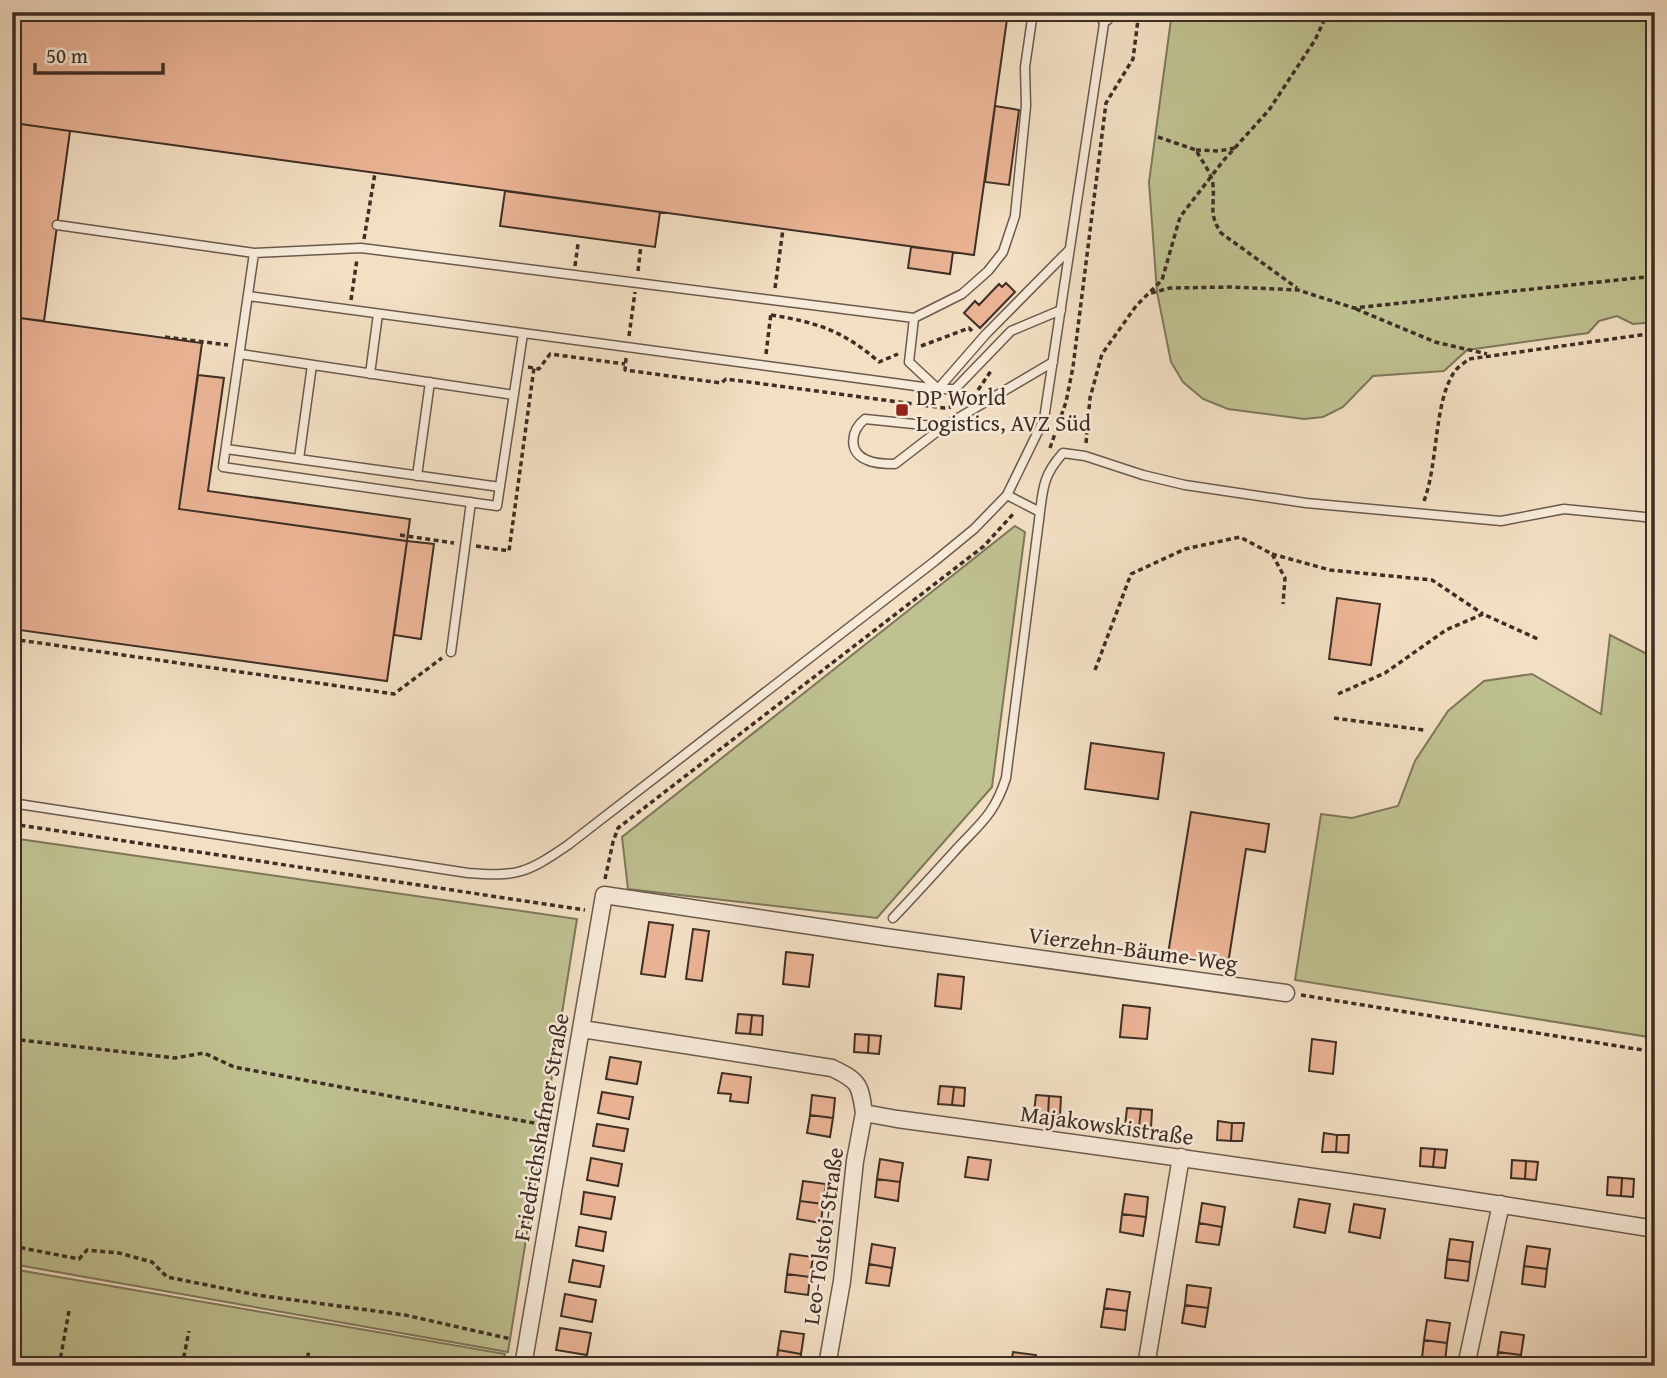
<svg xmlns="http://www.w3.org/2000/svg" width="1667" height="1378" font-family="'Gentium Book Plus',serif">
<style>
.green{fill:#bfc191;stroke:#7e785b;stroke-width:2}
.building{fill:#ebb496;stroke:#3e2e25;stroke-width:2}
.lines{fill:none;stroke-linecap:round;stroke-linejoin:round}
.lane-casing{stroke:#6b5a4d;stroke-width:11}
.street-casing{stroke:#6b5a4d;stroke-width:19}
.path{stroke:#3e2e25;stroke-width:3.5;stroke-dasharray:5 3.5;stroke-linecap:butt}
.lane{stroke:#f7ead9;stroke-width:8}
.street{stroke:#f7ead9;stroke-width:16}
.poi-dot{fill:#8f2418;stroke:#f7ead9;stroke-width:2.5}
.labels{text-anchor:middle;stroke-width:5;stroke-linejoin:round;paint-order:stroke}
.poi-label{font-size:23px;fill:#3e2e25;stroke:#f7ead9;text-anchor:start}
.street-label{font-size:23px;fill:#3e2e25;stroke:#f7ead9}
</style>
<rect width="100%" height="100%" fill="#f3dfc4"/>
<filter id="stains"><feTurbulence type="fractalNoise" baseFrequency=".00286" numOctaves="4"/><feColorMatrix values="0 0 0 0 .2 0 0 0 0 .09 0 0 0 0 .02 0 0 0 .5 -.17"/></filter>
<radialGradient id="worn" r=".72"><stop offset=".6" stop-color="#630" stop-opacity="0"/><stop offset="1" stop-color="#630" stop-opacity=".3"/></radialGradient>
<!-- green -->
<path class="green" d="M 1172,12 L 1655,12 L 1655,322 L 1633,324 L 1617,316 L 1599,321 L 1588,333 L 1467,350 L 1444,371 L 1373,376 L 1343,407 L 1323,417 L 1304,419 L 1228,409 L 1203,399 L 1183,382 L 1171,362 L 1157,292 L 1149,182 Z
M 1015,526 L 1025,532 L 992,787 L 877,918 L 628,889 L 622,837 Z
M 1610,635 L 1655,658 L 1655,1038 L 1295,980 L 1321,814 L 1352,818 L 1398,806 L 1415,761 L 1448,711 L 1484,681 L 1532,674 L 1601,714 Z
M 12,838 L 577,919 L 508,1352 L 12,1264 Z
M 12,1269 L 505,1354 L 502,1366 L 12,1366 Z"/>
<!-- building -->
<path class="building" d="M 15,12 L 1008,12 L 974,255 L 12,123 L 12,34 Z
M 995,106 L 1019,110 L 1009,185 L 985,182 Z
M 14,123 L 70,131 L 44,321 L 12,317 Z
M 505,191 L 660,212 L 655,247 L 500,226 Z
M 911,247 L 953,252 L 950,274 L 908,268 Z
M 1006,283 L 1015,292 L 980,328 L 964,313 L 975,301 L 979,305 L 999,284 L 1002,287 Z
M 12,317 L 202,343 L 179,509 L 407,541 L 387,681 L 12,629 Z
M 198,375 L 224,378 L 208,491 L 410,519 L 407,541 L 179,509 Z
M 407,541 L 434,544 L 421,639 L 394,635 Z
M 1337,598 L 1380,604 L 1371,665 L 1329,659 Z
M 1091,743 L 1164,753 L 1158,799 L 1085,789 Z
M 1191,812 L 1269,824 L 1265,852 L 1246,849 L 1228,964 L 1168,954 Z
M 649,922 L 673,925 L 665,977 L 641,974 Z
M 693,929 L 709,931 L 702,981 L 686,979 Z
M 786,952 L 813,955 L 809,987 L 783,984 Z
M 938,974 L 964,977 L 961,1009 L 935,1006 Z
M 1123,1005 L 1150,1008 L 1147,1039 L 1120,1037 Z
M 738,1014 L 752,1015 L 750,1034 L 736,1033 Z
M 752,1015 L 763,1016 L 762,1035 L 750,1034 Z
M 855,1034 L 869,1035 L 868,1053 L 854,1052 Z
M 869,1035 L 881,1036 L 879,1054 L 868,1053 Z
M 1312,1039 L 1336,1042 L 1333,1074 L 1309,1071 Z
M 610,1057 L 641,1062 L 637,1084 L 606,1079 Z
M 722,1073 L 751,1077 L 748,1103 L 730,1101 L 731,1094 L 718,1093 Z
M 940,1086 L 954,1087 L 952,1105 L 938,1104 Z
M 954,1087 L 965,1088 L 964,1106 L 952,1105 Z
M 602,1092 L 633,1097 L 629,1119 L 598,1113 Z
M 812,1095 L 835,1098 L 833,1118 L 810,1115 Z
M 1036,1095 L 1049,1096 L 1048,1115 L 1034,1113 Z
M 1049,1096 L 1061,1097 L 1060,1115 L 1048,1115 Z
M 1127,1108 L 1141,1109 L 1139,1127 L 1125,1126 Z
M 1141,1109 L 1152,1110 L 1151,1128 L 1139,1127 Z
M 810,1115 L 833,1118 L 830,1137 L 807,1133 Z
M 1218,1121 L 1232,1123 L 1231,1141 L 1217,1140 Z
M 1232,1123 L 1244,1123 L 1242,1141 L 1231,1141 Z
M 597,1124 L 628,1129 L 624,1151 L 593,1146 Z
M 1324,1133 L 1337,1135 L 1336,1152 L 1322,1152 Z
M 1337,1135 L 1349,1135 L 1348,1153 L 1336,1152 Z
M 1421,1148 L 1435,1149 L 1433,1167 L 1420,1166 Z
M 1435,1149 L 1447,1150 L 1445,1168 L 1433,1167 Z
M 968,1157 L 991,1160 L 988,1180 L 965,1177 Z
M 591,1158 L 622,1164 L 618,1186 L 587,1180 Z
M 880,1159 L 903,1163 L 900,1182 L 877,1179 Z
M 1512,1160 L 1526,1161 L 1525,1179 L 1511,1178 Z
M 1526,1161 L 1538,1162 L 1536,1180 L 1525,1179 Z
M 1608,1177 L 1622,1178 L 1621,1196 L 1607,1195 Z
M 1622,1178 L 1634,1179 L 1633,1197 L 1621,1196 Z
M 877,1179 L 900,1182 L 898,1201 L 875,1197 Z
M 803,1181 L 826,1184 L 823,1204 L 800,1201 Z
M 584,1192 L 615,1197 L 611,1219 L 581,1214 Z
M 1125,1194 L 1148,1197 L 1146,1217 L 1122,1214 Z
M 1299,1199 L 1330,1204 L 1325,1233 L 1294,1227 Z
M 800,1201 L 823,1204 L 821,1223 L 797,1219 Z
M 1202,1203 L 1225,1207 L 1222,1227 L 1199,1223 Z
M 1354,1204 L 1385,1209 L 1380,1238 L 1349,1232 Z
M 1122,1214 L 1146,1217 L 1143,1236 L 1120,1232 Z
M 1199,1223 L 1222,1227 L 1219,1245 L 1196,1242 Z
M 579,1227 L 606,1232 L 603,1251 L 576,1246 Z
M 1450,1239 L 1473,1242 L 1470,1262 L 1447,1259 Z
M 872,1244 L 895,1248 L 892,1268 L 869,1264 Z
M 1527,1246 L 1550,1249 L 1547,1269 L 1524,1266 Z
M 790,1254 L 813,1257 L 810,1277 L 787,1274 Z
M 1447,1259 L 1470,1262 L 1468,1281 L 1445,1278 Z
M 573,1260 L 604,1266 L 600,1287 L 569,1282 Z
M 869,1264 L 892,1268 L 889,1286 L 866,1283 Z
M 1524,1266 L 1547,1269 L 1545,1287 L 1522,1284 Z
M 787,1274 L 810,1277 L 808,1295 L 785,1292 Z
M 1187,1285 L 1211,1288 L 1208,1308 L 1185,1305 Z
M 1107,1289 L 1130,1292 L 1127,1311 L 1104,1308 Z
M 565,1294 L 596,1300 L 592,1322 L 561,1316 Z
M 1185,1305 L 1208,1308 L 1205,1327 L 1182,1323 Z
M 1104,1308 L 1127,1311 L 1125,1330 L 1101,1327 Z
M 1427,1320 L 1450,1323 L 1447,1343 L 1424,1340 Z
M 560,1328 L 591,1333 L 587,1355 L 556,1350 Z
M 781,1331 L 804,1334 L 801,1354 L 778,1350 Z
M 1501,1332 L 1524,1335 L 1521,1355 L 1498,1352 Z
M 1424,1340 L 1447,1343 L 1445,1362 L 1422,1358 Z
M 778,1350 L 801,1354 L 800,1366 L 776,1366 Z
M 1013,1352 L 1036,1355 L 1034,1366 L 1011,1366 Z
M 1498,1352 L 1521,1355 L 1520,1366 L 1496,1366 Z
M 858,1357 L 881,1360 L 880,1366 L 857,1366 Z"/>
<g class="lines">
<defs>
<path id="lane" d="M 57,225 L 254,253 L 361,248 L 914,318 L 962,294 L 988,271 L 1003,252 L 1015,216 L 1026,106 L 1025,67 L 1033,12
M 254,253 L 223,467 L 497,506 L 523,334
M 248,296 L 938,389 L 955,389 L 1011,331 L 1061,310
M 914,318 L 909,362 L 938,389
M 240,354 L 514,395
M 370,374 L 378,314
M 938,389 L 986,334 L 1069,250
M 943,427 L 895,464 C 886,464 875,464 867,460 C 847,452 851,430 865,419 L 943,427 L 1053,362
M 226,449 L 500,487
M 299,459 L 312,365
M 417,476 L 430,382
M 1040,512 C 1043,485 1045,473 1063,453 L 1085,456 L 1143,475 L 1185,485 L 1306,503 L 1501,521 L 1564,509 L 1655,518
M 451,652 L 471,502
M 12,803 L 468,873 C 518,877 527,873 568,845 L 935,561 L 974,529 L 1007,495 L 1044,419 L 1105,17
M 893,918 C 913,897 933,875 953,853 C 978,825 994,816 1006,778 L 1040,512 L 1007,495"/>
<path id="street" d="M 1105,17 L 1107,12
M 582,1029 L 832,1068 C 859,1081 860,1084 864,1113 L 897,1119 C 1150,1153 1403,1188 1655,1229
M 523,1366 L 604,895 L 885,937 L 1286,993
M 827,1366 L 842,1281 L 855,1161 L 864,1113
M 1146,1366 L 1181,1157
M 1466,1366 L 1501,1204"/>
</defs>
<!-- lane casing -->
<use href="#lane" class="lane-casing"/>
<!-- street casing -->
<use href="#street" class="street-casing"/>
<!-- path -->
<path class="path" d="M 1158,137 L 1196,150 C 1201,160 1212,173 1213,185 C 1215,206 1208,213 1221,233 L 1297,288
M 1196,150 L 1219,151 L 1235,148
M 364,239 L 375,173
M 575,266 L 578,244
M 638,271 L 641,245
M 775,288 L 783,229
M 1151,293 L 1170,288 L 1232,287 L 1298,290 L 1354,308 L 1655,276
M 351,300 L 357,259
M 1356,309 L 1435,342 L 1487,354
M 771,315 C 816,322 844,331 879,362 L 898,354
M 629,336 L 635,292
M 165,337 L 228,345
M 921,346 L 969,328 L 972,331
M 766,354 L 771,313
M 626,358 L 625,370 L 721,383 L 726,379 L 944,408 L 951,407
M 528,367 L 539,369 L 550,354 L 625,364
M 978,390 L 991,371
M 1086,443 L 1090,398 L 1102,354 L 1136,306 L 1162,280 L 1180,217 L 1223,161 L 1269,110 L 1315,40 L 1328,12
M 1050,448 L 1066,402 L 1073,367 L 1106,103 L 1133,59 L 1139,12
M 1424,501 C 1438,464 1434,405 1453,374 C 1456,368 1464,363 1469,359 L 1655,333
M 400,535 L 454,543
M 476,546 L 509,551 L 534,368
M 1272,554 L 1330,570 L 1432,580 L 1483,614
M 12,639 L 394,694 L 442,658
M 1095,670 L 1131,574 L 1185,549 L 1240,537 L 1272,554 L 1285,578 L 1283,604
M 1338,694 L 1385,673 L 1446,630 L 1483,614 L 1540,640
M 1334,718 L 1424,730
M 12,824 L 585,910
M 605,879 L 613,842 L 618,828 L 984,546 L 1014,513
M 1301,995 L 1655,1052
M 12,1039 L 175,1058 L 204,1053 L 234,1067 L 550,1126
M 12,1246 L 79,1259 L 87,1250 L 119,1253 L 152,1262 L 167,1277 L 257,1295 L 405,1315 L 511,1339
M 12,1365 L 19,1366
M 59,1366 L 69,1311
M 182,1366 L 189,1331
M 306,1366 L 309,1350"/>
<!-- lane -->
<use href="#lane" class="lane"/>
<!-- street -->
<use href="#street" class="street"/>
</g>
<!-- markers -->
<rect class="poi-dot" x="895" y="403" width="14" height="14" rx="3.5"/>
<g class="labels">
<!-- poi labels -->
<g class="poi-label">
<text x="916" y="405">DP World<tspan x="916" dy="26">Logistics, AVZ Süd</tspan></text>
</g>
<!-- street labels -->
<g class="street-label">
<text transform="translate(1133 949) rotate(8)" y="8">Vierzehn-Bäume-Weg</text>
<text transform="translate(1107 1125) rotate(8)" y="8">Majakowskistraße</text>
<text transform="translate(541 1127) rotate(-80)" y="8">Friedrichshafner Straße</text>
<text transform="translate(823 1236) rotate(-82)" y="8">Leo-Tolstoi-Straße</text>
</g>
</g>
<!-- margin -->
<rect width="1667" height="1378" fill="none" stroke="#f3dfc4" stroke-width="42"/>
<rect x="14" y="14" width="1639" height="1350" fill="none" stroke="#3e2e25" stroke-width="3.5"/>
<rect x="21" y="21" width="1625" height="1336" fill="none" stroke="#3e2e25" stroke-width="2"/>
<!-- scale -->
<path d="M35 63v10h128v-10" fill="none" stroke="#3e2e25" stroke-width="3.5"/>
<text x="46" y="63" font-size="21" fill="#3e2e25" stroke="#f7ead9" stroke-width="5" paint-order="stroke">50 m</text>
<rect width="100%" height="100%" filter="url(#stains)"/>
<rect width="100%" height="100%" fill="url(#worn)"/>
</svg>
